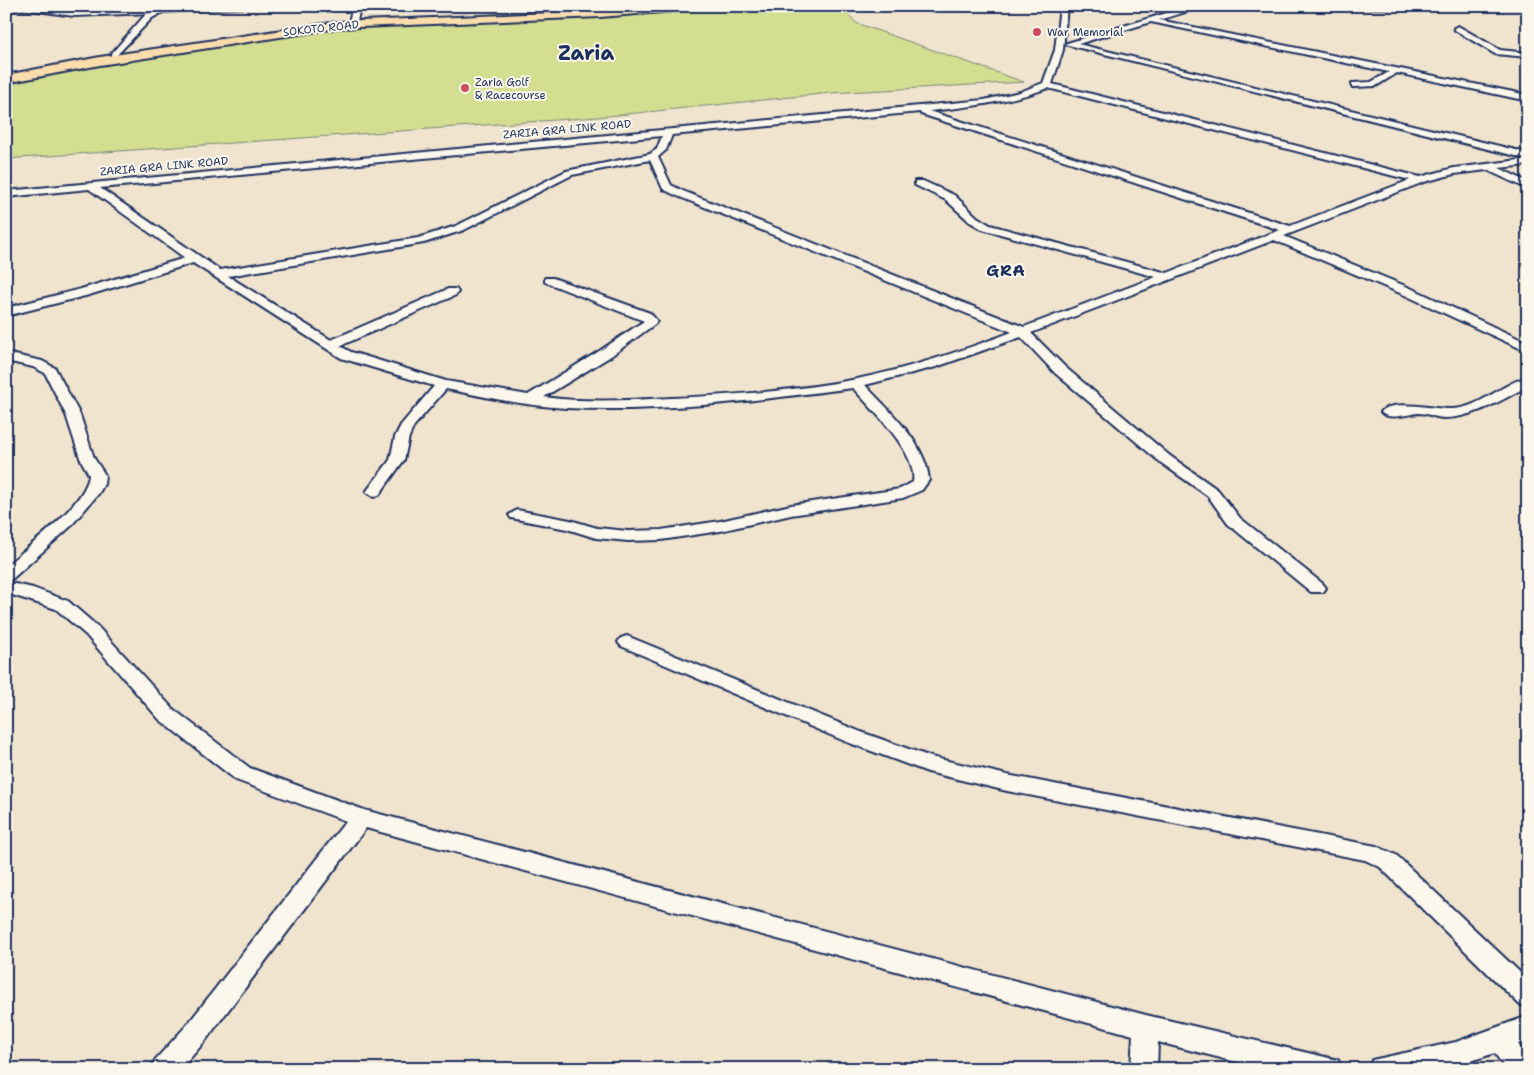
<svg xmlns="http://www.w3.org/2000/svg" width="1534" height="1075" font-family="'Shantell Sans',sans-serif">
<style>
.built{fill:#e8d7ba}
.green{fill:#d3de91;stroke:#778678}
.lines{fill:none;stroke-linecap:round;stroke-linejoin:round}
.street-casing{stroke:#1b2f5e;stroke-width:4}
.primary-casing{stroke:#1b2f5e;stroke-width:4}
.street{fill:#fbf7ec;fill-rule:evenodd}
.primary{fill:#faddab;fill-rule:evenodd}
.poi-dot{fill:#d1495b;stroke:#fbf7ec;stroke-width:2}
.labels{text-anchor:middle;stroke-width:4;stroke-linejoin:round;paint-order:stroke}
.far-street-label{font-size:11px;fill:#1b2f5e;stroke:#fbf7ec}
.far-poi-label{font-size:11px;fill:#1b2f5e;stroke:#fbf7ec;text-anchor:start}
.far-district-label{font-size:16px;font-weight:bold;letter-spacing:1px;fill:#1b2f5e;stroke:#fbf7ec}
.far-town-label{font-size:20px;font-weight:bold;fill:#1b2f5e;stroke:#fbf7ec}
</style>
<rect width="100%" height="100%" fill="#f0e4cf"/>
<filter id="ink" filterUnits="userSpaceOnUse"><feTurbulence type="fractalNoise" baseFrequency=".02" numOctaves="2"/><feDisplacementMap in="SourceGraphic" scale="10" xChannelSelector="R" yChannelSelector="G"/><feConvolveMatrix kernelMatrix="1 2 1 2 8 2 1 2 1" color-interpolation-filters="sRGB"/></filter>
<g filter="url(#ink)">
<!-- built -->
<path class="built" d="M 492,6 L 602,6 L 593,12 L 488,15 Z"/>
<!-- green -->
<path class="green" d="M 711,6 L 841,6 L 856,23 L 1024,82 L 831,93 L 598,117 L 6,159 L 6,82 L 87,64 L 296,31 L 371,24 L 598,17 Z"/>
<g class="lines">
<defs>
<path id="street" d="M 6,6 L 33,6 L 74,12 L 270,6 L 163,12 L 152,18 L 114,58 L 111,58 L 111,54 L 146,14 L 152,13 L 74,16 L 23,9 L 6,10 Z
M 353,6 L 360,6 L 357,22 L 353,24 L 349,22 Z
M 601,6 L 608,6 L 601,13 L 597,13 Z
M 1060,6 L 1067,6 L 1063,50 L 1052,84 L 1420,177 L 1454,168 L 1528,159 L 1528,165 L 1499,168 L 1528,182 L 1528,189 L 1487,170 L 1454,174 L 1424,182 L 1284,236 L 1415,290 L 1528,343 L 1528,352 L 1407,296 L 1274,240 L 1031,333 L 1065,367 L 1170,456 L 1218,490 L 1240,518 L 1323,584 L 1326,588 L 1323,592 L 1311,592 L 1228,524 L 1208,496 L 1160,462 L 1055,373 L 1021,337 L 936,367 L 865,385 C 889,411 926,443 929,480 L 922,490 L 903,498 L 791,515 L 720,531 L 661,540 L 628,541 L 596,538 L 567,529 L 511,518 L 509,515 L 517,510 L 570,520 L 597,528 L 628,531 L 661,530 L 720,521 L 791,505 L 900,489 L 913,482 C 918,452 871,409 853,388 C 758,400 662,413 566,408 C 526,406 485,397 446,389 L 414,426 L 409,437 L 404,460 L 379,495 L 374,497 L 366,492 L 390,460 L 395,437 L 401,425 L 434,386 L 341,358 L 193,263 L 89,295 L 6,316 L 6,308 L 81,289 L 185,258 L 89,189 L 6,197 L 6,191 L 984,100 L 1020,92 L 1043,83 L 1055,50 ZM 1048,88 L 1410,180 L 1290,226 L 929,111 C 970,107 1009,102 1048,88 ZM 920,112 L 921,114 L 1280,230 L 1167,273 L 990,225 L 977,217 L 954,195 L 923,181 L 915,181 L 915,185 L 946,200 L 970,222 L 982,229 L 1156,277 L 1024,327 L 683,191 L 671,185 L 658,157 L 666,150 L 672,135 ZM 662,136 L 657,149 L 650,154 L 566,171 L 456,226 L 418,238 L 220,270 L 100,188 ZM 650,160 L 663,189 L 675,195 L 1012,332 C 962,351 910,368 857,379 C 796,391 733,395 672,398 C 630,400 586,403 544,397 L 611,356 L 655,324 L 657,321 L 650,313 L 553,278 L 545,278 L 545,282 L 644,321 L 601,350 L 528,395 L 446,381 L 351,352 L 340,346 L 456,295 L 458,292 L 456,289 L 448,289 L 331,340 L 228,276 L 424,243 L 464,230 L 572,175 Z
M 1190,6 L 1528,6 L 1528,8 L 1198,8 L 1159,20 L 1528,95 L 1528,101 L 1397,73 L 1376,86 L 1355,87 L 1352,87 L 1352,83 L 1371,82 L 1389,72 L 1151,22 L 1078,44 L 1528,153 L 1528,159 L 1064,44 Z
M 1458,26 L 1500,50 L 1528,53 L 1528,57 L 1495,54 L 1455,30 L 1454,28 Z
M 6,353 L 42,361 L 55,368 L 80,415 L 94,458 L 105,475 L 104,484 L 99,493 L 70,527 L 12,579 L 6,580 L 6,566 C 29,546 86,504 89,475 L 80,458 L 66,415 L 45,373 L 33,367 L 6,361 Z
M 1528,377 L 1528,386 C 1502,400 1475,417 1445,418 C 1436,418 1427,413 1418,413 C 1408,414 1388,421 1381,412 C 1392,398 1437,410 1453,409 C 1480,408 1502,383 1528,377 Z
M 6,582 L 33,588 L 68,601 L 98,627 L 173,709 L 250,768 L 364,810 L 1146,1015 L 1338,1060 L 1342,1069 L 1264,1069 L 1158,1042 L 1157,1069 L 1131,1069 L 1133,1035 L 366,828 L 205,1041 L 181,1069 L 151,1069 L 155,1060 L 187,1025 L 346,821 L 236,780 L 159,719 L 86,635 L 56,609 L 6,593 Z
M 627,636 L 861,732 L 931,757 L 1007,775 L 1376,846 L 1396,855 L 1528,980 L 1528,1007 L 1519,1004 L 1380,867 L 1365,860 L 1007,791 L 928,772 L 847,742 L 621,646 L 618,642 L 621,638 Z
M 1528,1016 L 1528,1040 L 1518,1044 L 1528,1058 L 1528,1069 L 1505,1069 L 1495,1053 L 1446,1069 L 1368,1069 L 1372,1060 L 1456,1042 Z"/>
<path id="primary" d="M 656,6 L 704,6 L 699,9 L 600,17 L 337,28 L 100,65 L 6,83 L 6,75 L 100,57 L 337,22 L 600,11 Z"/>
</defs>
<!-- street casing -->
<use href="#street" class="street-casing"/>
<!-- primary casing -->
<use href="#primary" class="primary-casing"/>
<!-- street -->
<use href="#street" class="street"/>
<!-- primary -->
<use href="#primary" class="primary"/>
</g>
</g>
<!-- markers -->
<g class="poi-dot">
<circle cx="1037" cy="32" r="5"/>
<circle cx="465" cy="88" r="5"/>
</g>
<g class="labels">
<!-- far-street labels -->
<g class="far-street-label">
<text transform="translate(321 28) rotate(-6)" y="4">SOKOTO ROAD</text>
<text transform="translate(567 129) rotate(-5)" y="4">ZARIA GRA LINK ROAD</text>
<text transform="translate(164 166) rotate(-5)" y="4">ZARIA GRA LINK ROAD</text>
</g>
<!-- far-poi labels -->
<g class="far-poi-label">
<text x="1047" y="36">War Memorial</text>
<text x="475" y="86">Zaria Golf<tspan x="475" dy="13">&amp; Racecourse</tspan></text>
</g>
<!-- far-district labels -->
<g class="far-district-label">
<text x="1006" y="276">GRA</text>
</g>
<!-- far-town labels -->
<g class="far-town-label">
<text x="586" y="60">Zaria</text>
</g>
</g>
<!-- margin -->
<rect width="1534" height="1075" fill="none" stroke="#fbf7ec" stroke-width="25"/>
<rect x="12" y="12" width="1509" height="1050" fill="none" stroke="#1b2f5e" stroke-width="2" filter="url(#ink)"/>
</svg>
